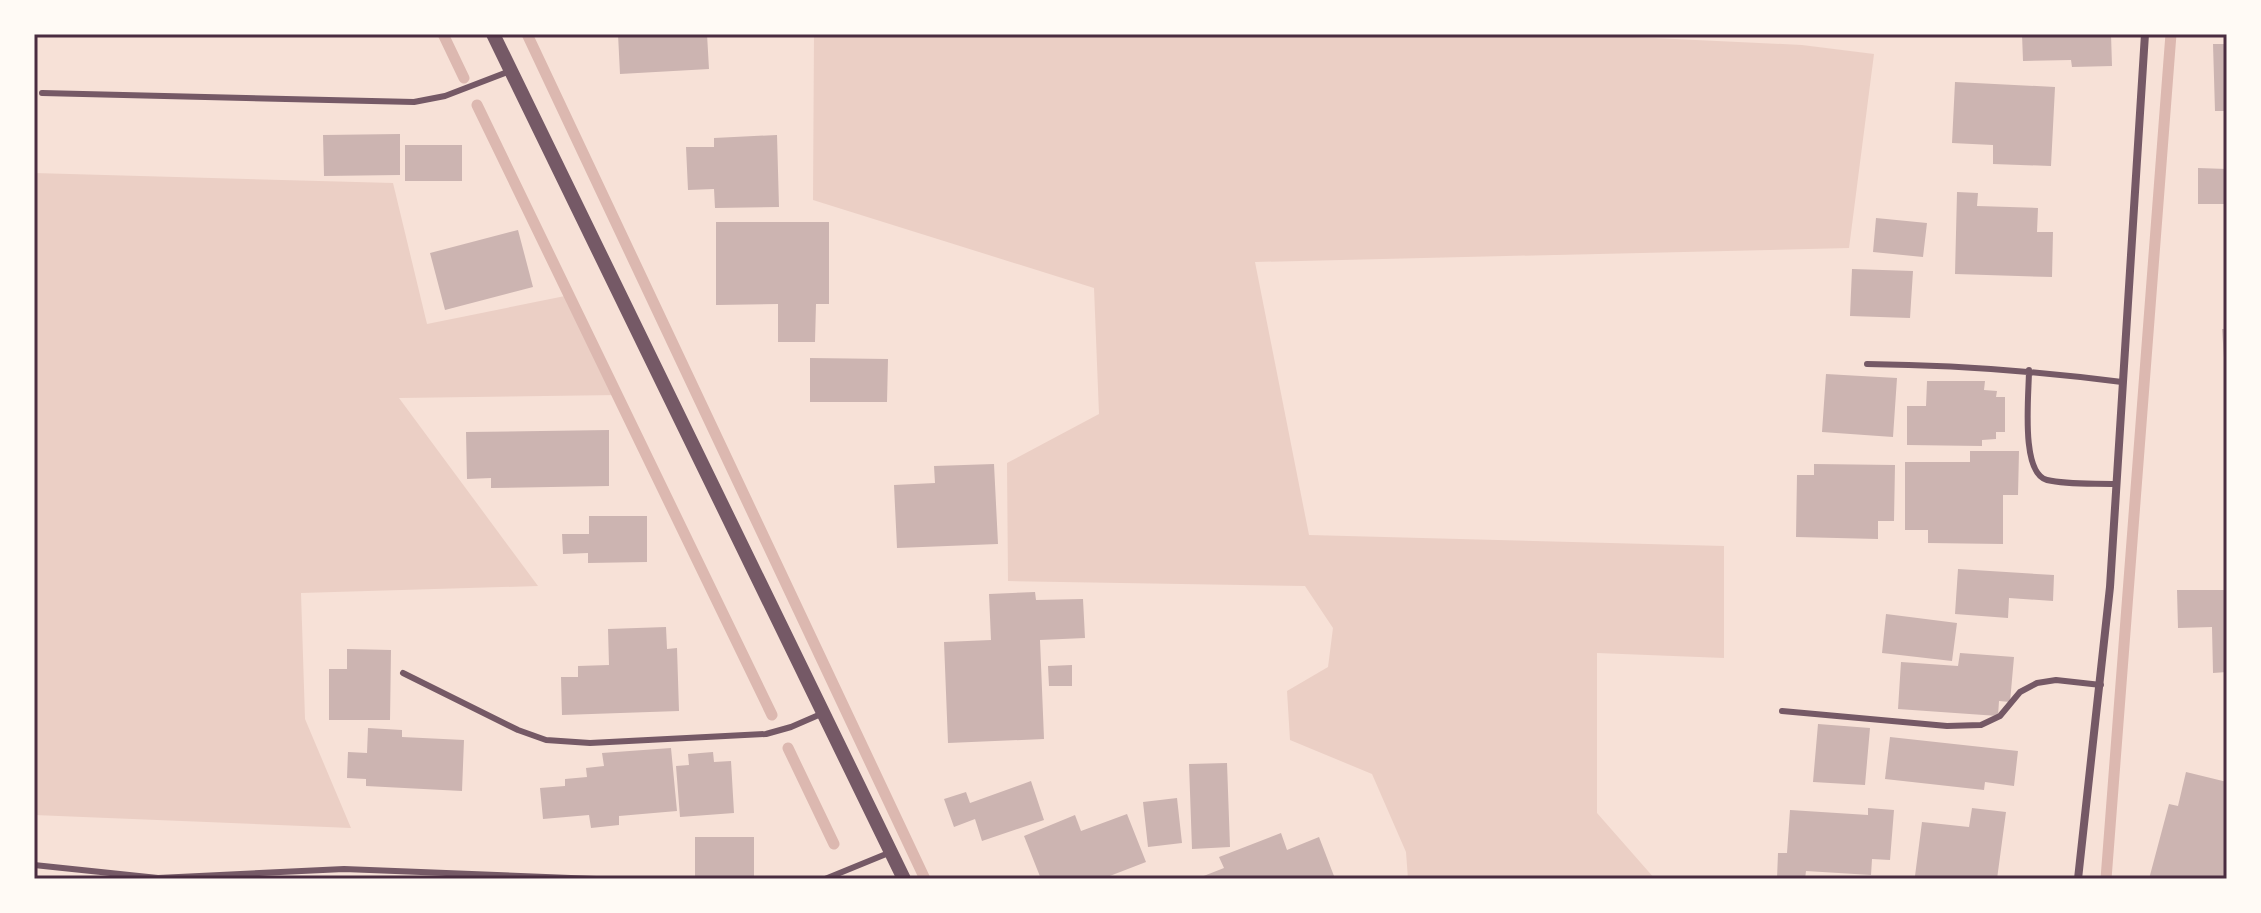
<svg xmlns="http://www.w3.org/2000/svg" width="2261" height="913" font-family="'Public Sans',sans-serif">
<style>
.green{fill:#ebcfc5}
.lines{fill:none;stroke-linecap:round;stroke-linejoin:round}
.stream{stroke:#dcb8b0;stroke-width:11}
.building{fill:#ccb4b1}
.service{stroke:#755966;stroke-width:6}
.minor{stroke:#755966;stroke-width:8}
.tertiary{stroke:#755966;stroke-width:14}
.neatline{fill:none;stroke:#4a2c40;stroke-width:3}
</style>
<rect width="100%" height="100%" fill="#f7e1d7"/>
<!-- green -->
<path class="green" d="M 814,34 L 900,34 L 901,36 L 942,34 L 1570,34 L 1802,45 L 1874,54 L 1849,248 L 1255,262 L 1309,535 L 1724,546 L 1724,658 L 1597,653 L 1597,813 L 1655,879 L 1408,879 L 1406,852 L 1372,774 L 1290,740 L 1287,691 L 1328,667 L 1333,628 L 1305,586 L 1008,581 L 1007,463 L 1099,414 L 1094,288 L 813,200 Z
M 34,173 L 393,183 L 427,324 L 570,295 L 619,395 L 399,398 L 538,586 L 301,593 L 305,719 L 351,828 L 34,815 Z"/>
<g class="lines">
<!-- stream -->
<path class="stream" d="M 443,34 L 464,78
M 527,34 L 925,879
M 477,105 L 772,715
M 788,748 L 834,844
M 2106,879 L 2171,34"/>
</g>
<!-- building -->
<path class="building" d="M 618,34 L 707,34 L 709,69 L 620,74 Z
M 2022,34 L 2111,34 L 2112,66 L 2072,67 L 2071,60 L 2023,61 Z
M 2213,44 L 2227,44 L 2227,111 L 2215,111 Z
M 1955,82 L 2055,87 L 2051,166 L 1993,164 L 1993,145 L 1952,143 Z
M 400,134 L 400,175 L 324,176 L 323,135 Z
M 777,135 L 779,207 L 715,208 L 714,189 L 688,190 L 686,147 L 714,147 L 714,138 Z
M 405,145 L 462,145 L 462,181 L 405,181 Z
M 2198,168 L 2227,169 L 2227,204 L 2198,204 Z
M 1957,192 L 1978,193 L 1977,206 L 2038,208 L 2037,232 L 2053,232 L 2052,277 L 1955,274 Z
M 1876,218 L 1927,223 L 1923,257 L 1873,252 Z
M 716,222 L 829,222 L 829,304 L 816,304 L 815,342 L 778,342 L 778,304 L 716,305 Z
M 518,230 L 533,287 L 445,310 L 430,253 Z
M 1852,269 L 1913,271 L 1910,318 L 1850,316 Z
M 2222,329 L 2227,329 L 2227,372 L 2225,372 Z
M 810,358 L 888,359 L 887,402 L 810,402 Z
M 1826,374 L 1897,378 L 1893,437 L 1822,432 Z
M 1927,381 L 1985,381 L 1984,390 L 1997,391 L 1996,397 L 2005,397 L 2005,432 L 1996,432 L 1996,439 L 1982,440 L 1982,446 L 1907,445 L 1907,406 L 1926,406 Z
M 609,430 L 609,486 L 491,488 L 491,478 L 467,479 L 466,432 Z
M 1970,451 L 2019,451 L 2018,495 L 2003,495 L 2003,544 L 1928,543 L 1928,530 L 1905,530 L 1905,462 L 1970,462 Z
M 994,464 L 998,544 L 897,548 L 894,485 L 935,483 L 934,466 Z
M 1814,464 L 1895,465 L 1894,521 L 1878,521 L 1878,539 L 1796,537 L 1797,475 L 1814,475 Z
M 589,516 L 647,516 L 647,562 L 588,563 L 588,553 L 563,554 L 562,534 L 589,534 Z
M 1958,569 L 2054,575 L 2053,601 L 2009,598 L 2008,618 L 1955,614 Z
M 2177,590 L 2227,590 L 2227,672 L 2213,673 L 2212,627 L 2178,628 Z
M 1035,592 L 1036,600 L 1083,599 L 1085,638 L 1040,640 L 1044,739 L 948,743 L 944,642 L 991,640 L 989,594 Z
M 1886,614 L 1957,623 L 1952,661 L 1882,653 Z
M 666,627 L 667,649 L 677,648 L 679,711 L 562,715 L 561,677 L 578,677 L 578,666 L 609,665 L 608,629 Z
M 347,649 L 391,650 L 390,720 L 329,720 L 329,669 L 347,669 Z
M 1960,653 L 2014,657 L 2010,702 L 1999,701 L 1998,716 L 1898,709 L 1901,662 L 1958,666 Z
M 1072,665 L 1072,686 L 1049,686 L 1048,666 Z
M 1818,724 L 1870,728 L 1865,785 L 1813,782 Z
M 368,728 L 402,730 L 402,737 L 464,740 L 462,791 L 366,786 L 366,779 L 347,778 L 348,752 L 367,753 Z
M 1890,737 L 2018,751 L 2014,786 L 1985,782 L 1984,790 L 1885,779 Z
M 671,748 L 677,811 L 619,816 L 619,825 L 591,828 L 589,815 L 543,819 L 540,788 L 565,786 L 565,779 L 587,777 L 586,768 L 604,766 L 602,753 Z
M 713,752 L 714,762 L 731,761 L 734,813 L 680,817 L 676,766 L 689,765 L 688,754 Z
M 1227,763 L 1230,847 L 1192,849 L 1189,764 Z
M 2186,772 L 2227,782 L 2227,879 L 2149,879 L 2169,804 L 2178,806 Z
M 1031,781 L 1044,820 L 982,841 L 975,819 L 954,827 L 944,799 L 966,792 L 970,803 Z
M 1177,798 L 1182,843 L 1148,847 L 1143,802 Z
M 1868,808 L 1894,810 L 1890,860 L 1872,859 L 1871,875 L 1806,871 L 1805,879 L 1777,879 L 1778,853 L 1787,853 L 1790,810 L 1868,815 Z
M 1972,808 L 2006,812 L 1997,879 L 1943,879 L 1915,876 L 1922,822 L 1969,827 Z
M 1127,814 L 1146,862 L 1102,879 L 1041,879 L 1024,836 L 1075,815 L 1081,831 Z
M 1281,833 L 1287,850 L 1319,837 L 1334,876 L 1326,879 L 1196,879 L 1224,868 L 1219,857 Z
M 695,837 L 754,837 L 754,877 L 695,877 Z"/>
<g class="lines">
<!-- service -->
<path class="service" d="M 42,93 L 414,102 L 445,96 L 510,71
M 1867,364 C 1953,365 2037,371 2122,382
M 2029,370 C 2029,394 2020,473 2047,480 C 2068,485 2094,483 2116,484
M 403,673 L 518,730 L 546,740 L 590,743 L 766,734 L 791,727 L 821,714
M 1782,711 L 1947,726 L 1981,725 L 2000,716 L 2020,692 L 2037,683 L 2056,680 L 2101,685
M 34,865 L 158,878 L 344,869 L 596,879
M 825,879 L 891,852"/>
<!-- minor -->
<path class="minor" d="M 2078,879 L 2110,587 L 2145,34"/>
<!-- tertiary -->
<path class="tertiary" d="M 493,34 L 904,879"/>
</g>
<!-- border -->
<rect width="2261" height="913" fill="none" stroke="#fffaf5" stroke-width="72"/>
<rect x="36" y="36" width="2189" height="841" class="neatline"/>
</svg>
